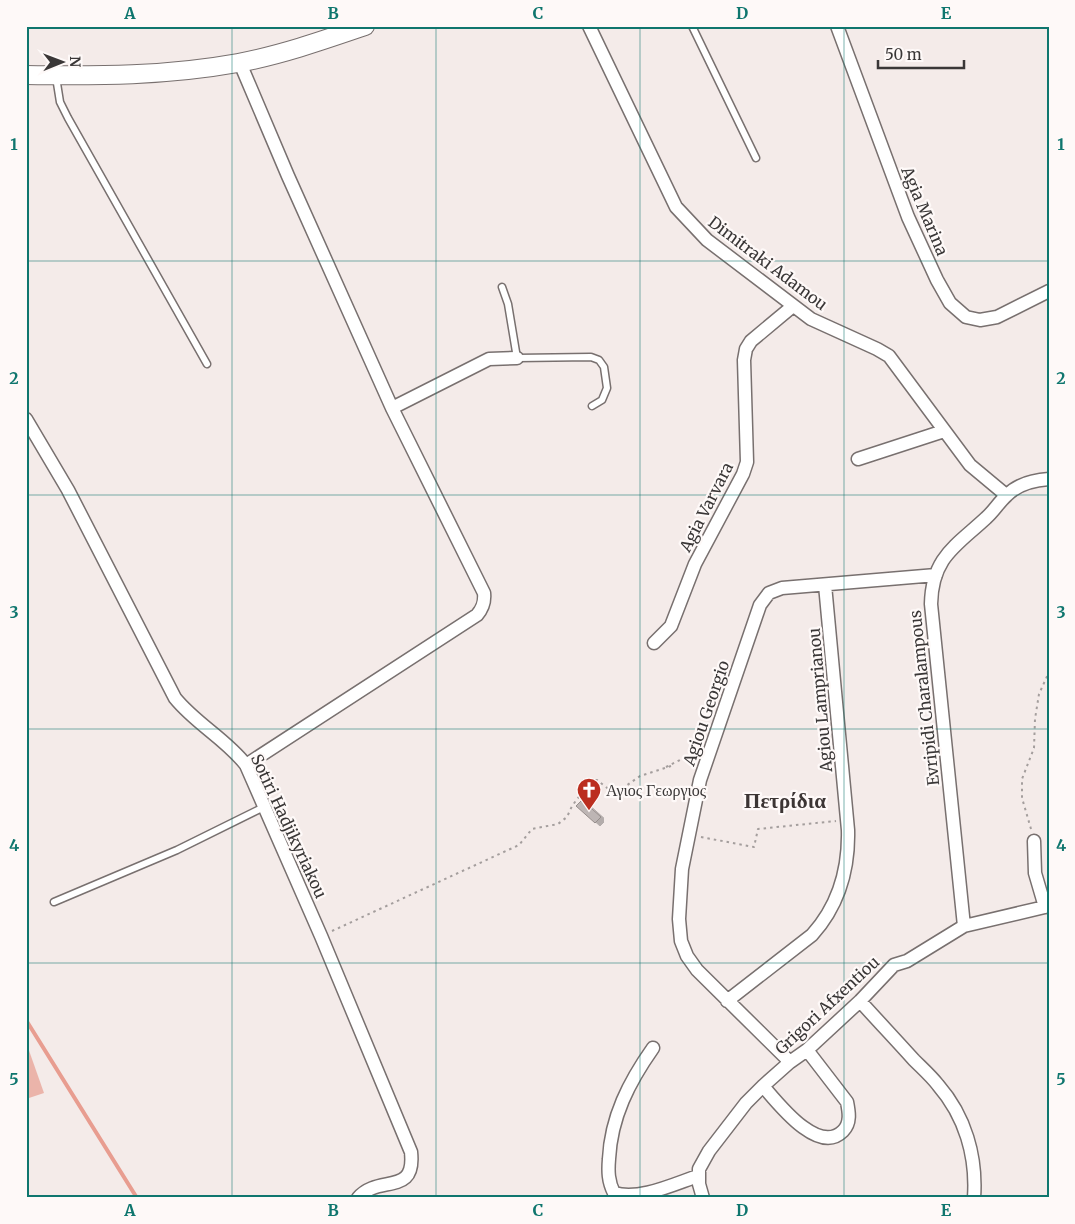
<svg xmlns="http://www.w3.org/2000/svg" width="1075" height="1224" font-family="Merriweather,serif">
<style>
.green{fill:#ebb4aa}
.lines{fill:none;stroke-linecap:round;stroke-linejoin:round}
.stream{stroke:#e89d90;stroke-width:4}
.building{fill:#bdb5b4;stroke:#958d8b;filter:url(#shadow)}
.lane-casing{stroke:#78706f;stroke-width:9}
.street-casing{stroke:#78706f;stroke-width:15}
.secondary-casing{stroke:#78706f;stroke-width:20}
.path{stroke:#a49e9d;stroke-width:2;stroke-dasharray:2.5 4;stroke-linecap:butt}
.lane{stroke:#fff;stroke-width:6}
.street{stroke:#fff;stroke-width:12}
.secondary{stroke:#fff;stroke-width:18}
.grid{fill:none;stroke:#0f766e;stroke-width:1;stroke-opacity:0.55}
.labels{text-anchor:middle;stroke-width:4.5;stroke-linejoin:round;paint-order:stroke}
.street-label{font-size:16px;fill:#3a3737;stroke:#fef9f8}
.poi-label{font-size:16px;fill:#3a3737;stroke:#fef9f8;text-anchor:start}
.district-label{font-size:21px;font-weight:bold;fill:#3c3534;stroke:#fef9f8}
.neatline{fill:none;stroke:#0f766e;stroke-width:2}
.grid-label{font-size:16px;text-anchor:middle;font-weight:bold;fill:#0f766e}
</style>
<defs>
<filter id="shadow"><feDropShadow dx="5" dy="3" stdDeviation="0" flood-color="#0004"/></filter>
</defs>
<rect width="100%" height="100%" fill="#f4ebe9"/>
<!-- green -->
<path class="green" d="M 26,1042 L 44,1093 L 26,1099 Z"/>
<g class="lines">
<!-- stream -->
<path class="stream" d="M 26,1020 L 137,1198"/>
</g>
<!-- building -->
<path class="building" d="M 582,800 L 601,817 L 595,823 L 576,806 Z"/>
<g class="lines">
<defs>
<path id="lane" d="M 692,26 L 756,158
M 56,77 L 60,102 L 68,118 L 207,364
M 502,287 L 508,304 L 517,358 L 591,357 L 599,360 L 604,367 L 607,388 L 602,400 L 592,406
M 54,902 L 177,850 L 264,807"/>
<path id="street" d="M 589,26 L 676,207 L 707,240 L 811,319 L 877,349 L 889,356 L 970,465 L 1006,495
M 837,26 L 908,217 L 937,280 L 950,303 L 966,317 L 980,320 L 997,317 L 1049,291
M 240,63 L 288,176 L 392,408 L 484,593 C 485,602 483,608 477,615 L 246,765
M 392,408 L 489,359 L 517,358
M 26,419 L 68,490 L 175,698 C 196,724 226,739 246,765 L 321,936 L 411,1152 C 416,1197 378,1174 358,1198
M 858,459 L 944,431
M 654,643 L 671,626 L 695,564 L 743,474 L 747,462 L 744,360 L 746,349 L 751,341 L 793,306
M 1034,841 L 1035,873 L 1045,907
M 964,926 L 931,604 C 932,557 956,546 986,518 C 994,511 999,502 1007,495 C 1018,484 1034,480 1049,479
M 727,1001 L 812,935 C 838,906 849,869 848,830 L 825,585
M 860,1001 C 878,1021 896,1040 914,1060 C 922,1068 931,1076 938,1085 C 965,1116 977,1156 974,1198
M 653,1048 C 629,1082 611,1117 609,1159 C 608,1171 608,1181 614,1193 C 639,1201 674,1184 698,1176
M 790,1062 L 697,970 L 687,956 L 681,941 L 679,919 L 682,869 L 700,780 L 760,605 L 769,593 L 782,588 L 936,575
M 763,1086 C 777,1102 818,1156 843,1131 C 851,1123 849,1112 847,1102 L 807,1050
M 703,1198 L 699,1184 L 699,1169 L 709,1151 L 746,1103 L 763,1086 L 790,1062 L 807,1050 L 860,1001 L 894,965 L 907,961 L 964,926 L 1049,906"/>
<path id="secondary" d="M 26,75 C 99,76 166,76 238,63 C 281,55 324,40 365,26"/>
</defs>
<!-- lane casing -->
<use href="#lane" class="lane-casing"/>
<!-- street casing -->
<use href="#street" class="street-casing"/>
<!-- secondary casing -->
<use href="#secondary" class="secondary-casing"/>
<!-- path -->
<path class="path" d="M 666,767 L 686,757
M 1031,829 L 1022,798 L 1022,779 L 1034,748 L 1035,719 L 1039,694 L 1049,672
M 701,837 L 754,847 L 758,829 L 836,821
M 332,931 L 519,845 L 532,829 L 558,824 L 567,817 L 572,806 L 590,782 L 597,780 L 611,791 L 616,793 L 640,776 L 671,766"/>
<!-- lane -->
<use href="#lane" class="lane"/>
<!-- street -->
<use href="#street" class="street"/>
<!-- secondary -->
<use href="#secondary" class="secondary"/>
</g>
<!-- grid -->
<path class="grid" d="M 232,26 L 232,1198M 436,26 L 436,1198M 640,26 L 640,1198M 844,26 L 844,1198M 26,261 L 1049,261M 26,495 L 1049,495M 26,729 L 1049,729M 26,963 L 1049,963"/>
<!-- icons -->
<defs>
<symbol id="church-pin" viewBox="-11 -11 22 30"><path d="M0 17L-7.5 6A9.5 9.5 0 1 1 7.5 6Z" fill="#bb2e1f" stroke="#fef9f8"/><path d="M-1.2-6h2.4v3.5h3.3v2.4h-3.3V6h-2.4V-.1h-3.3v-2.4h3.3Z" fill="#fff"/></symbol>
</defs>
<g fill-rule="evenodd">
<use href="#church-pin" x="575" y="776" width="28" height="38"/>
</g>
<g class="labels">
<!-- street labels -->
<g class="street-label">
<text transform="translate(925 211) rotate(67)" y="6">Agia Marina</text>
<text transform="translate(768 263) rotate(37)" y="6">Dimitraki Adamou</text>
<text transform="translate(706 507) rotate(-63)" y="6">Agia Varvara</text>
<text transform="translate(924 698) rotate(-96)" y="6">Evripidi Charalampous</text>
<text transform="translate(820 700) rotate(-95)" y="6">Agiou Lamprianou</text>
<text transform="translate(706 713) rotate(-71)" y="6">Agiou Georgio</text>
<text transform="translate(289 826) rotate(65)" y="6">Sotiri Hadjikyriakou</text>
<text transform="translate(827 1005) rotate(-43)" y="6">Grigori Afxentiou</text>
</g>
<!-- poi labels -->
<g class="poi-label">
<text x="606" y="796">Αγιος Γεωργιος</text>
</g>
<!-- district labels -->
<g class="district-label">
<text x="785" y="808">Πετρίδια</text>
</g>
</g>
<!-- border -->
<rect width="1075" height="1224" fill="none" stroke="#fef9f8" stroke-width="55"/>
<!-- north arrow -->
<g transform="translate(62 62) rotate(89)" stroke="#fef9f8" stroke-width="4" paint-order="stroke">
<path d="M0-4L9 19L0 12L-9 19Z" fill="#3a3737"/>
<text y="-8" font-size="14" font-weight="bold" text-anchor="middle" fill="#3a3737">N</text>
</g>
<!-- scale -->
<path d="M878 60v8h86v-8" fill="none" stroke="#3a3737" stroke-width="2.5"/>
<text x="885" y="60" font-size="15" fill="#3a3737" stroke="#fef9f8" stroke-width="4" paint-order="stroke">50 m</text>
<rect x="28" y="28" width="1020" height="1168" class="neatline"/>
<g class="grid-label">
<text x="130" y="19">A</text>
<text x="333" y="19">B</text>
<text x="538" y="19">C</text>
<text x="742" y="19">D</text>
<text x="946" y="19">E</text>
<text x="14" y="150">1</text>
<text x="1061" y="150">1</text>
<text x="14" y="384">2</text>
<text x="1061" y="384">2</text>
<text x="14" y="618">3</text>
<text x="1061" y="618">3</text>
<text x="14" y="851">4</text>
<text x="1061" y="851">4</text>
<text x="14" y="1085">5</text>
<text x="1061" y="1085">5</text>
<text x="130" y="1216">A</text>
<text x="333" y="1216">B</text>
<text x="538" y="1216">C</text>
<text x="742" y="1216">D</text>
<text x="946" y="1216">E</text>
</g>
</svg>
